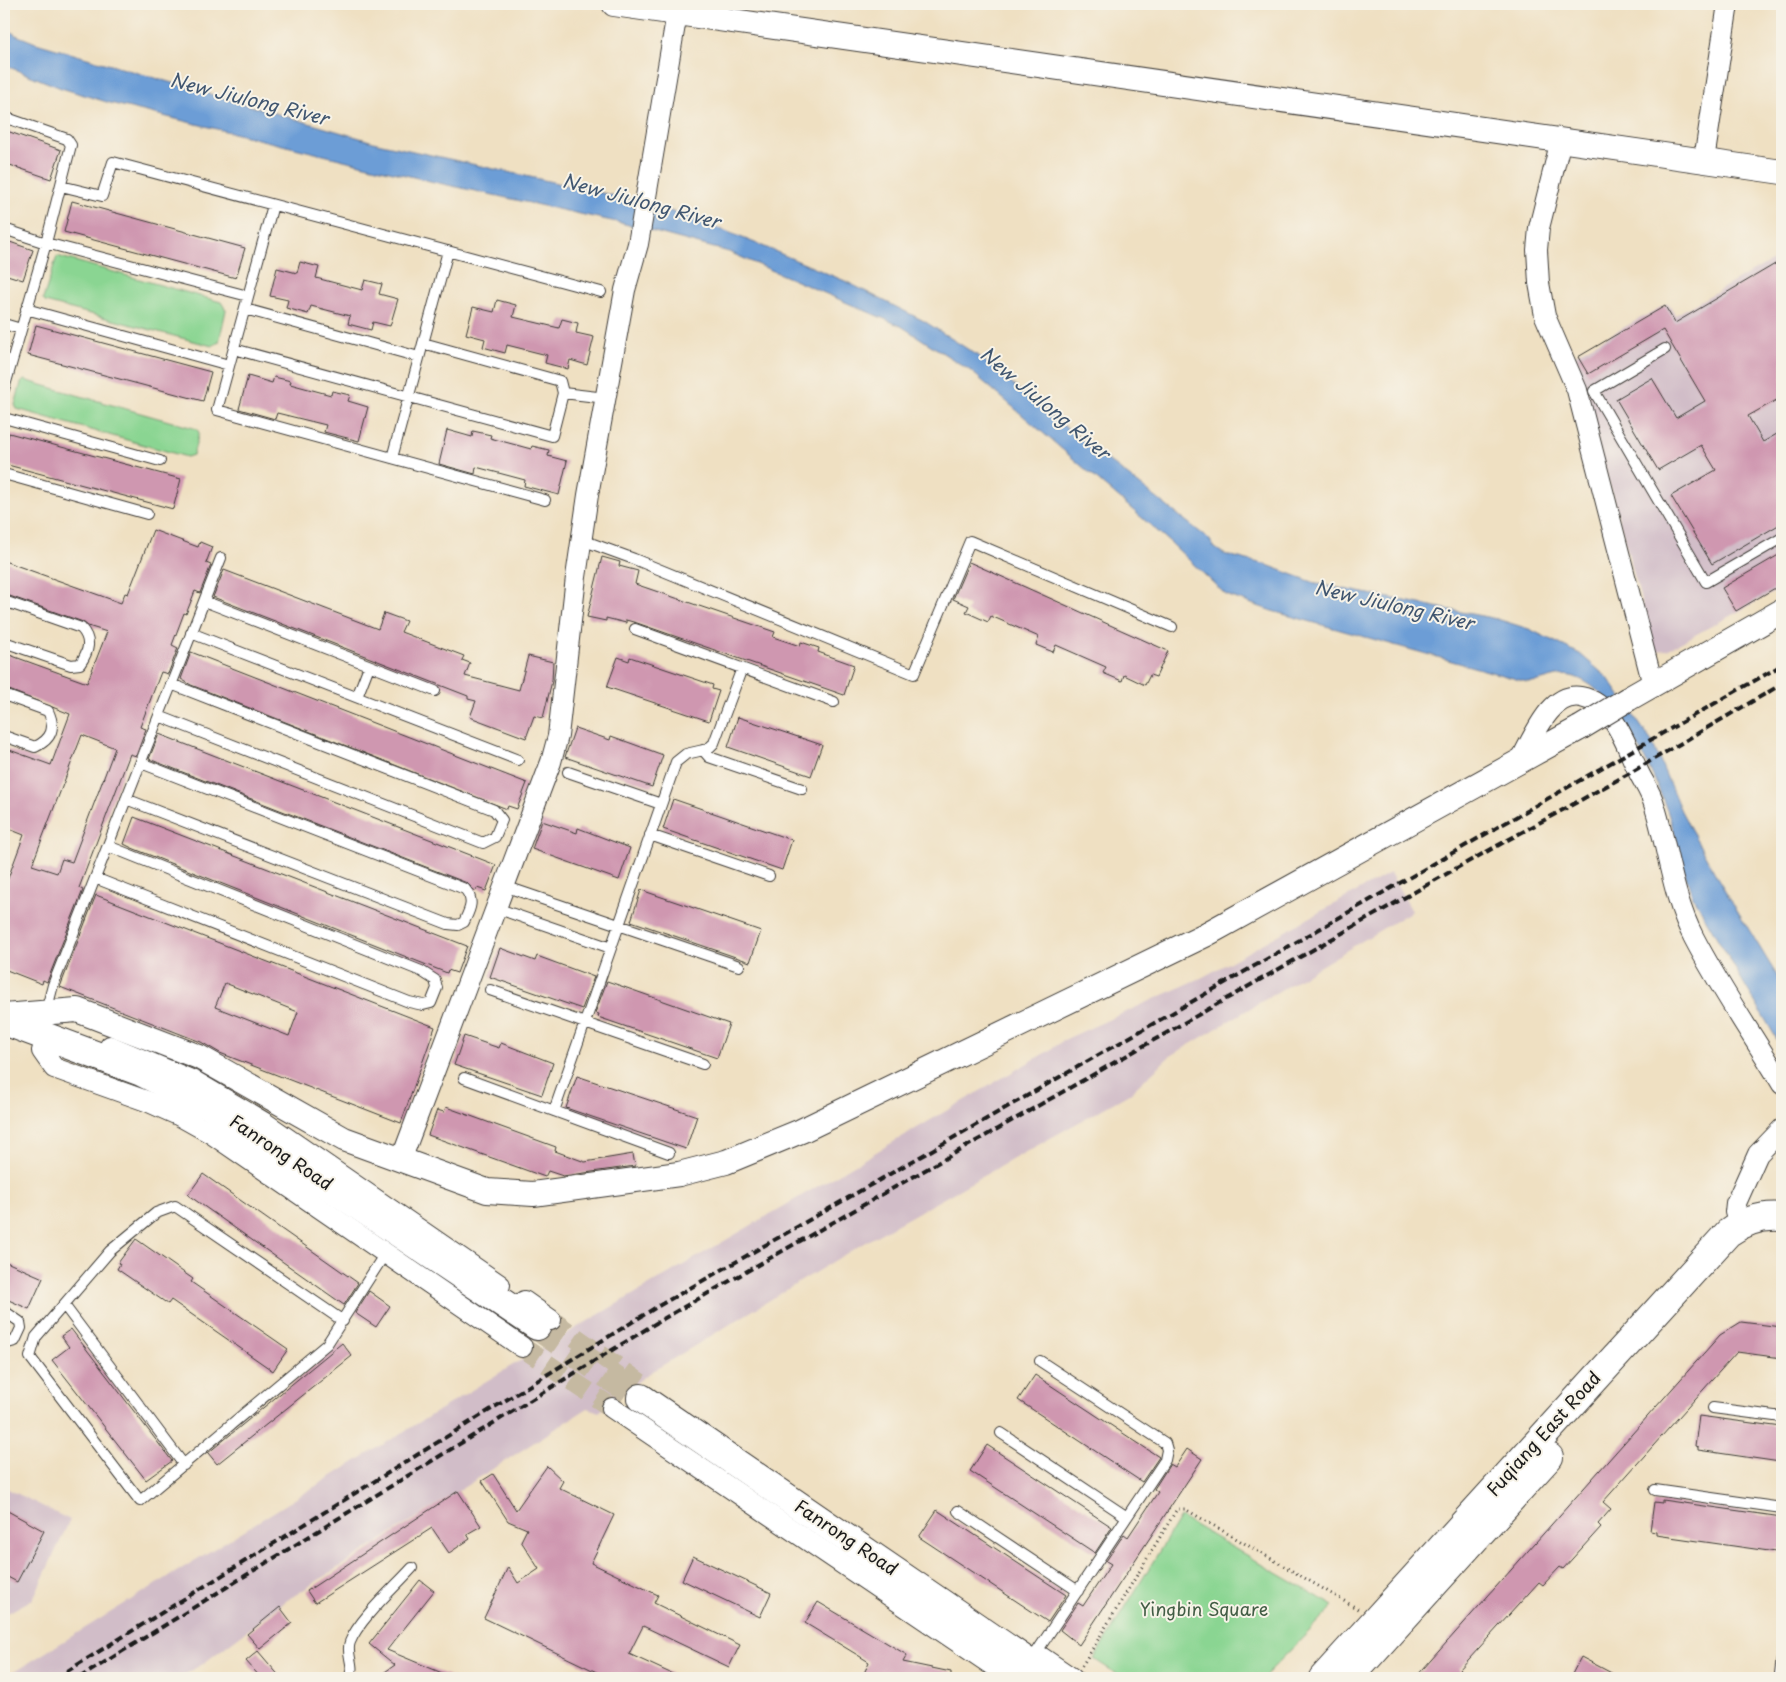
<svg xmlns="http://www.w3.org/2000/svg" width="1786" height="1682" font-family="'Playpen Sans',sans-serif">
<style>
.industrial{fill:#d1bdc8}
.green{fill:#8ad592;stroke:#537857}
.water{fill:#6c9dd6;stroke:#445c79}
.building{fill:#cf97b0;fill-rule:evenodd}
.lines{fill:none;stroke-linecap:round;stroke-linejoin:round}
.minor-tunnel{stroke:#c5b9a1;stroke-width:20;stroke-dasharray:20 10;stroke-linecap:butt}
.secondary-tunnel{stroke:#c5b9a1;stroke-width:28;stroke-dasharray:28 14;stroke-linecap:butt}
.service-casing{stroke:#3c3935;stroke-width:12}
.minor-casing{stroke:#3c3935;stroke-width:22}
.tertiary-casing{stroke:#3c3935;stroke-width:26}
.secondary-casing{stroke:#3c3935;stroke-width:30}
.path{stroke:#3c3935;stroke-width:3;stroke-dasharray:1 4;stroke-linecap:butt}
.service{stroke:#fff;stroke-width:10}
.minor{stroke:#fff;stroke-width:20}
.tertiary{stroke:#fff;stroke-width:24}
.secondary{stroke:#fff;stroke-width:28}
.rail{stroke:#1c1c1c;stroke-width:4;stroke-dasharray:8 4;stroke-linecap:butt}
.tertiary-bridge-casing{stroke:#3c3935;stroke-width:26;stroke-linecap:butt}
.tertiary-bridge{stroke:#fff;stroke-width:24}
.labels{text-anchor:middle;stroke-width:4;stroke-linejoin:round;paint-order:stroke}
.street-label{font-size:18px;fill:#1c1c1c;stroke:#f7f3e8}
.park-label{font-size:18px;fill:#425d45;stroke:#f7f3e8}
.water-label{font-size:19px;font-style:italic;fill:#405670;stroke:#f7f3e8}
</style>
<rect width="100%" height="100%" fill="#f7f3e8"/>
<filter id="ink" filterUnits="userSpaceOnUse"><feTurbulence type="fractalNoise" baseFrequency=".02" numOctaves="2"/><feDisplacementMap in="SourceGraphic" scale="10" xChannelSelector="R" yChannelSelector="G"/><feConvolveMatrix kernelMatrix="1 2 1 2 8 2 1 2 1" color-interpolation-filters="sRGB"/></filter>
<filter id="wash" filterUnits="userSpaceOnUse"><feTurbulence type="fractalNoise" baseFrequency=".0096" numOctaves="4" result="noise"/><feDisplacementMap in="SourceGraphic" scale="20" xChannelSelector="R" yChannelSelector="G"/><feGaussianBlur stdDeviation="1.12" result="paint"/><feColorMatrix in="noise" values="0 0 0 0 0 0 0 0 0 0 0 0 0 0 0 0 0 1.4 0 .05"/><feComposite in="paint" operator="in"/></filter>
<g filter="url(#wash)">
<rect width="100%" height="100%" fill="#efe0c2"/>
<!-- industrial -->
<path class="industrial" d="M 1782,255 L 1782,588 L 1667,650 L 1655,651 L 1574,355 L 1668,303 L 1675,315 Z
M 1390,873 L 1412,911 L 1169,1057 L 1129,1094 L 862,1244 L 645,1376 L 599,1412 L 588,1408 L 286,1601 L 204,1663 L 179,1678 L 4,1678 L 501,1372 L 1050,1050 L 1066,1039 L 1203,977 Z
M 4,1487 L 70,1520 L 33,1599 L 4,1615 Z"/>
<!-- green -->
<path class="green" d="M 57,256 L 221,302 L 226,310 L 219,342 L 212,346 L 45,302 L 43,299 Z
M 24,380 L 197,429 L 199,433 L 193,455 L 187,457 L 17,409 L 15,405 L 21,383 Z
M 1180,1517 L 1334,1606 L 1263,1678 L 1123,1678 L 1094,1659 Z"/>
<!-- water -->
<path class="water" d="M 4,27 L 16,35 L 36,43 L 377,143 L 611,195 L 688,216 L 760,245 L 845,281 L 924,321 L 980,357 L 1032,401 L 1209,539 L 1215,548 L 1224,554 L 1267,565 L 1318,584 L 1497,619 L 1529,629 L 1580,654 L 1608,678 L 1652,742 L 1681,811 L 1717,877 L 1782,984 L 1782,1048 L 1693,897 C 1682,869 1678,840 1668,813 C 1653,772 1618,691 1575,677 C 1557,671 1544,683 1527,682 L 1272,611 L 1226,595 L 1170,542 L 971,371 L 901,326 L 729,252 L 621,223 L 434,182 L 110,103 L 61,88 L 4,65 Z"/>
<g id="blocks">
<!-- building -->
<path class="building" d="M 4,130 L 61,150 L 51,179 L 4,163 Z
M 72,201 L 245,248 L 236,278 L 64,232 Z
M 4,240 L 33,250 L 23,280 L 4,274 Z
M 1782,260 L 1782,397 L 1748,416 L 1763,442 L 1782,431 L 1782,523 L 1712,564 L 1671,496 L 1716,470 L 1701,445 L 1658,470 L 1616,399 L 1652,378 L 1676,418 L 1705,401 L 1663,330 L 1588,374 L 1578,357 L 1665,306 L 1675,323 Z
M 300,262 L 319,267 L 316,278 L 362,290 L 365,280 L 382,284 L 379,294 L 398,299 L 390,326 L 373,322 L 371,330 L 348,324 L 350,316 L 311,306 L 308,314 L 286,308 L 288,300 L 270,296 L 277,268 L 297,273 Z
M 497,300 L 516,305 L 513,317 L 559,328 L 562,319 L 578,323 L 576,333 L 594,337 L 587,365 L 570,360 L 568,369 L 545,363 L 547,355 L 507,345 L 505,353 L 483,347 L 485,339 L 466,334 L 473,307 L 494,312 Z
M 36,325 L 211,372 L 203,401 L 28,355 Z
M 248,376 L 272,383 L 274,377 L 291,381 L 290,384 L 331,395 L 332,391 L 350,395 L 348,401 L 368,407 L 359,441 L 324,432 L 326,425 L 277,413 L 275,419 L 239,409 Z
M 447,430 L 472,437 L 473,431 L 491,435 L 490,438 L 531,449 L 532,446 L 549,450 L 548,456 L 567,461 L 559,495 L 524,486 L 525,480 L 476,467 L 475,474 L 439,464 Z
M 9,433 L 181,479 L 173,509 L 4,464 L 4,453 Z
M 153,530 L 198,547 L 200,542 L 212,547 L 206,563 L 211,565 L 200,593 L 195,591 L 186,614 L 184,613 L 172,645 L 178,648 L 168,674 L 161,672 L 140,727 L 146,729 L 136,756 L 130,754 L 79,888 L 83,890 L 47,982 L 43,980 L 42,984 L 4,969 L 4,889 L 24,835 L 4,827 L 4,748 L 51,765 L 70,714 L 4,688 L 4,653 L 87,683 L 107,632 L 88,626 L 83,622 L 4,594 L 4,561 L 121,603 L 125,593 L 128,594 ZM 82,735 L 115,748 L 72,862 L 62,859 L 57,873 L 32,865 Z
M 1782,553 L 1782,584 L 1736,611 L 1722,588 Z
M 602,557 L 620,562 L 619,566 L 638,571 L 635,584 L 775,632 L 773,637 L 800,646 L 801,642 L 819,648 L 818,652 L 854,665 L 844,695 L 637,623 L 626,620 L 626,623 L 606,618 L 606,621 L 587,617 Z
M 969,562 L 1168,651 L 1156,677 L 1150,675 L 1145,685 L 1124,675 L 1122,681 L 1103,673 L 1106,667 L 1056,645 L 1053,652 L 1036,645 L 1039,637 L 991,616 L 988,622 L 966,612 L 969,606 L 953,599 Z
M 224,570 L 378,629 L 384,613 L 406,621 L 401,632 L 464,656 L 462,660 L 470,663 L 465,676 L 519,690 L 528,656 L 553,662 L 552,681 L 543,718 L 534,716 L 526,738 L 470,717 L 476,701 L 468,699 L 468,696 L 213,597 Z
M 191,652 L 527,783 L 517,809 L 508,806 L 507,809 L 191,685 L 181,679 Z
M 618,657 L 629,661 L 630,657 L 713,685 L 712,689 L 719,691 L 709,721 L 607,687 Z
M 738,717 L 822,745 L 811,776 L 728,747 Z
M 575,728 L 610,740 L 611,736 L 663,755 L 652,787 L 565,757 Z
M 159,734 L 496,865 L 486,891 L 477,888 L 476,891 L 474,890 L 467,883 L 149,759 Z
M 673,799 L 792,840 L 782,870 L 663,829 Z
M 134,817 L 467,946 L 457,973 L 448,970 L 447,973 L 132,848 L 124,844 Z
M 542,821 L 577,833 L 578,828 L 630,848 L 619,880 L 532,849 Z
M 641,890 L 761,931 L 750,962 L 631,921 Z
M 96,895 L 435,1027 L 401,1123 L 220,1053 L 201,1042 L 60,987 ZM 225,983 L 298,1012 L 289,1036 L 215,1007 Z
M 500,948 L 535,961 L 537,956 L 594,977 L 582,1009 L 490,977 Z
M 607,981 L 729,1024 L 717,1058 L 598,1017 L 599,1014 L 595,1013 Z
M 464,1036 L 499,1048 L 501,1043 L 553,1063 L 542,1095 L 454,1065 Z
M 577,1076 L 697,1116 L 686,1149 L 566,1108 Z
M 446,1107 L 556,1147 L 555,1151 L 585,1162 L 633,1154 L 635,1166 L 563,1176 L 548,1171 L 545,1177 L 428,1135 L 437,1110 L 444,1112 Z
M 203,1174 L 358,1283 L 344,1305 L 188,1195 Z
M 136,1239 L 193,1279 L 191,1282 L 288,1349 L 273,1371 L 171,1300 L 168,1304 L 117,1269 L 120,1264 L 118,1263 Z
M 4,1261 L 43,1278 L 29,1309 L 4,1298 Z
M 369,1291 L 390,1306 L 376,1327 L 355,1313 Z
M 1741,1322 L 1782,1327 L 1782,1358 L 1737,1352 L 1603,1502 L 1611,1509 L 1598,1524 L 1601,1527 L 1563,1569 L 1560,1567 L 1543,1585 L 1539,1582 L 1459,1670 L 1469,1678 L 1415,1678 L 1720,1335 Z
M 71,1329 L 172,1461 L 146,1480 L 52,1360 L 69,1347 L 61,1336 Z
M 342,1343 L 352,1356 L 217,1464 L 208,1453 Z
M 1035,1375 L 1159,1457 L 1142,1482 L 1018,1400 Z
M 1699,1416 L 1782,1427 L 1782,1459 L 1780,1462 L 1698,1450 L 1698,1447 L 1695,1446 Z
M 987,1445 L 1112,1527 L 1095,1553 L 970,1471 Z
M 1187,1449 L 1202,1459 L 1079,1645 L 1060,1630 L 1078,1603 L 1083,1606 L 1111,1564 L 1106,1561 L 1124,1534 L 1128,1537 L 1158,1492 L 1154,1489 L 1170,1464 L 1175,1467 Z
M 547,1466 L 563,1481 L 559,1488 L 614,1515 L 591,1563 L 658,1595 L 654,1603 L 740,1645 L 729,1667 L 643,1626 L 629,1654 L 681,1678 L 609,1678 L 484,1618 L 508,1567 L 518,1583 L 539,1569 L 521,1541 L 527,1529 L 508,1521 L 482,1481 L 493,1474 L 516,1510 Z
M 458,1491 L 481,1526 L 467,1534 L 470,1539 L 449,1553 L 432,1528 L 315,1603 L 307,1591 Z
M 1662,1500 L 1782,1517 L 1782,1549 L 1776,1549 L 1776,1552 L 1656,1535 L 1656,1532 L 1650,1531 L 1654,1502 L 1662,1503 Z
M 4,1509 L 44,1531 L 17,1582 L 4,1575 Z
M 937,1510 L 1066,1595 L 1048,1622 L 919,1537 Z
M 693,1556 L 771,1593 L 760,1617 L 682,1580 Z
M 420,1580 L 434,1591 L 387,1650 L 454,1678 L 376,1678 L 395,1665 L 369,1644 Z
M 818,1602 L 907,1655 L 903,1662 L 951,1672 L 951,1678 L 862,1678 L 869,1662 L 805,1623 Z
M 280,1607 L 292,1623 L 260,1649 L 247,1634 Z
M 258,1651 L 281,1678 L 261,1678 L 246,1661 Z
M 1581,1657 L 1621,1678 L 1570,1678 Z"/>
</g>
</g>
<g filter="url(#ink)">
<use href="#blocks" fill-opacity="0" stroke="#3c3935" stroke-width="1"/>
<g class="lines">
<!-- minor-tunnel -->
<path class="minor-tunnel" d="M 551,1320 L 640,1383
M 522,1347 L 612,1408"/>
<!-- secondary-tunnel -->
<path class="secondary-tunnel" d="M 537,1326 L 641,1398"/>
<defs>
<path id="service" d="M 4,117 L 67,139 L 71,145 L 46,243 L 4,389
M 61,186 L 102,196 L 113,162 L 601,292
M 273,205 L 217,410 L 545,500
M 4,229 L 46,243 L 248,296
M 26,309 L 229,365
M 245,309 L 419,357
M 4,324 L 21,329
M 423,343 L 560,381 L 563,393
M 234,349 L 552,436 L 563,393 L 606,398
M 1665,349 L 1594,391 L 1706,582 L 1782,538
M 4,418 L 160,461
M 392,458 L 448,251
M 4,474 L 147,514
M 582,540 L 634,559 L 914,674 L 970,541 L 1172,627
M 4,601 L 81,628 C 92,640 89,651 80,664 L 71,665 L 4,642
M 204,601 L 435,691
M 635,629 L 834,702
M 191,633 L 518,760
M 4,695 L 48,711 C 56,728 52,739 35,747 L 4,736
M 357,697 L 369,666
M 159,716 L 483,843 L 495,837 L 502,820 L 494,810 L 171,684
M 703,750 L 709,757 L 802,789
M 568,772 L 661,804
M 126,799 L 448,924 L 458,925 L 464,922 C 470,909 475,901 465,889 L 141,763
M 650,835 L 769,876
M 95,878 L 409,1002 L 423,1005 L 431,1003 L 437,988 L 435,980 L 421,971 L 108,846
M 504,886 L 739,966
M 496,908 L 611,948
M 490,990 L 703,1064
M 46,1012 L 53,985 L 221,558
M 464,1078 L 669,1153
M 554,1111 L 676,762 L 686,754 L 708,749 L 714,743 L 742,668
M 64,1305 L 184,1465
M 4,1311 L 20,1322 L 21,1328 L 15,1341 L 4,1344
M 343,1321 L 175,1206 L 156,1213 L 110,1251 L 36,1337 L 30,1357 L 140,1501 L 327,1344 L 386,1252
M 1713,1408 L 1782,1417
M 1001,1433 L 1127,1517
M 1655,1490 L 1782,1508
M 958,1511 L 1078,1591
M 1036,1653 L 1165,1460 L 1167,1450 L 1165,1443 L 1040,1361
M 1782,1658 L 1780,1675 L 1782,1676
M 348,1678 C 357,1668 345,1654 350,1642 C 359,1619 395,1587 412,1568"/>
<path id="minor" d="M 1561,140 L 1539,228 L 1537,250 L 1539,283 L 1545,316 L 1577,390 L 1653,685
M 1704,160 L 1728,4
M 1520,761 C 1533,739 1550,691 1581,697 C 1614,703 1627,748 1639,773 C 1644,783 1651,793 1654,804 C 1668,848 1672,896 1694,938 C 1720,988 1753,1036 1782,1084
M 110,1046 L 196,1082 L 265,1123 L 500,1285
M 42,1051 L 54,1068 L 149,1102 L 178,1115 L 212,1134 L 522,1347
M 401,1160 L 551,762 L 558,736 L 576,577 L 588,495 L 625,290 L 638,244 L 677,13
M 1739,1225 L 1735,1212 L 1736,1203 L 1758,1154 L 1782,1129
M 524,1301 L 551,1320
M 612,1408 L 1011,1678
M 1041,1657 L 1072,1678"/>
<path id="tertiary" d="M 614,4 L 1782,172
M 1628,699 L 1782,611
M 4,1016 L 77,1010 L 199,1057 L 344,1139 L 487,1191 L 533,1194 L 679,1174 L 726,1162 L 801,1131 L 1205,935 L 1580,728"/>
<path id="secondary" d="M 4,1021 L 141,1072 L 210,1106 L 537,1326
M 641,1398 L 1051,1678
M 1323,1678 L 1728,1233 C 1744,1221 1762,1215 1782,1217
M 1349,1678 L 1549,1457"/>
</defs>
<!-- service casing -->
<use href="#service" class="service-casing"/>
<!-- minor casing -->
<use href="#minor" class="minor-casing"/>
<!-- tertiary casing -->
<use href="#tertiary" class="tertiary-casing"/>
<!-- secondary casing -->
<use href="#secondary" class="secondary-casing"/>
<!-- path -->
<path class="path" d="M 1082,1666 L 1177,1509 L 1185,1509 L 1358,1609"/>
<!-- service -->
<use href="#service" class="service"/>
<!-- minor -->
<use href="#minor" class="minor"/>
<!-- tertiary -->
<use href="#tertiary" class="tertiary"/>
<!-- secondary -->
<use href="#secondary" class="secondary"/>
<!-- rail -->
<path class="rail" d="M 56,1678 L 655,1308 L 1782,665
M 79,1678 L 661,1320 L 1455,869 L 1630,773 L 1782,684"/>
<defs>
<path id="tertiary-bridge" d="M 1580,728 L 1628,699"/>
</defs>
<!-- tertiary-bridge casing -->
<use href="#tertiary-bridge" class="tertiary-bridge-casing"/>
<!-- tertiary-bridge -->
<use href="#tertiary-bridge" class="tertiary-bridge"/>
</g>
</g>
<g class="labels">
<!-- street labels -->
<g class="street-label">
<text transform="translate(281 1153) rotate(34)" y="6">Fanrong Road</text>
<text transform="translate(1544 1434) rotate(-48)" y="6">Fuqiang East Road</text>
<text transform="translate(846 1538) rotate(34)" y="6">Fanrong Road</text>
</g>
<!-- park labels -->
<g class="park-label">
<text x="1204" y="1616">Yingbin Square</text>
</g>
<!-- water labels -->
<g class="water-label">
<text transform="translate(249 99) rotate(14)" y="7">New Jiulong River</text>
<text transform="translate(641 201) rotate(15)" y="7">New Jiulong River</text>
<text transform="translate(1045 403) rotate(40)" y="7">New Jiulong River</text>
<text transform="translate(1394 605) rotate(13)" y="7">New Jiulong River</text>
</g>
</g>
<!-- margin -->
<rect width="1786" height="1682" fill="none" stroke="#f7f3e8" stroke-width="20"/>
</svg>
